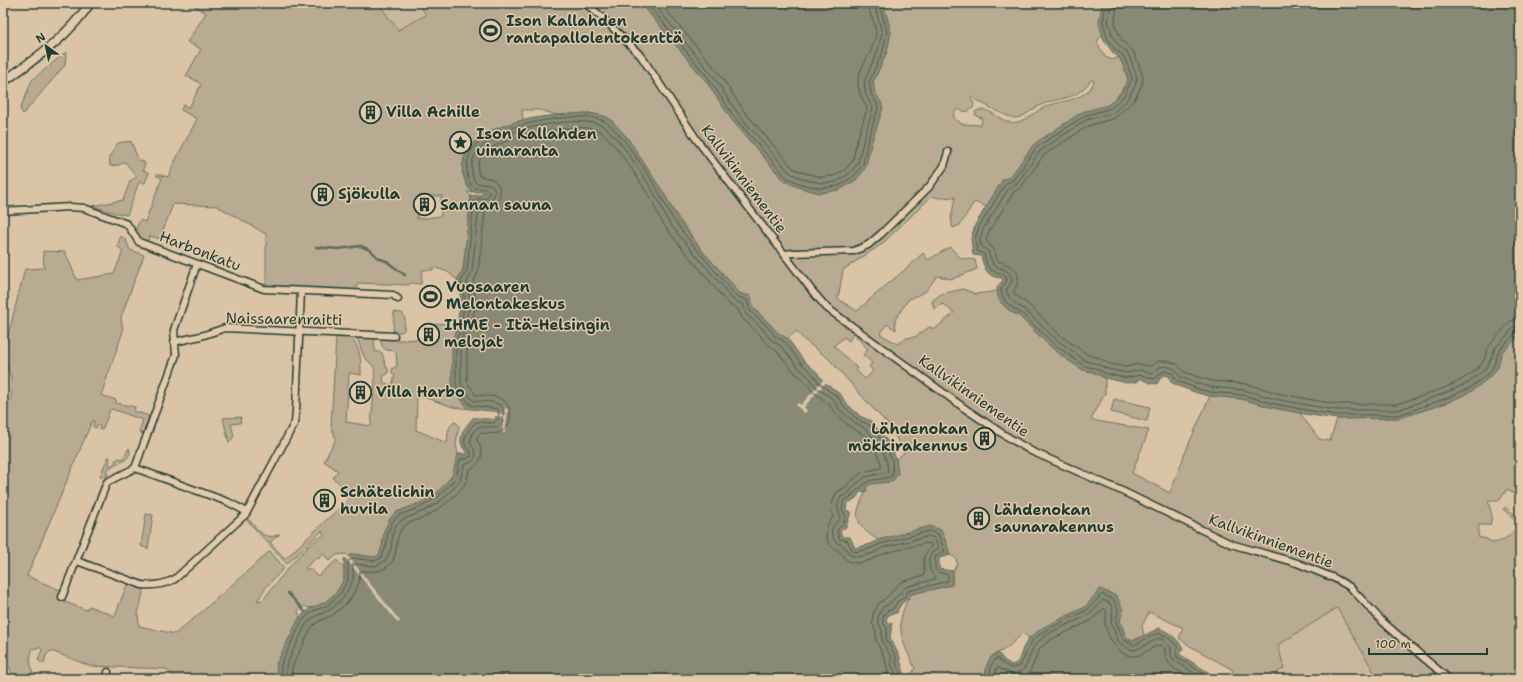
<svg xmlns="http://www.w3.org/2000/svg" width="1523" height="682" font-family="'Shantell Sans',sans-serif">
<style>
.built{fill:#cab89c}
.green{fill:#b8ab91;stroke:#6c7462;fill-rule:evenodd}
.water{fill:#898a74;stroke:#5f6b5a}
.pier{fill:#dbc4a6}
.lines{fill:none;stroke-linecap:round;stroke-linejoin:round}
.shore{stroke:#495c4e;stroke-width:1}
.stream{stroke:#5f6b5a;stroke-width:2.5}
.minor-casing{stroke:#1f3d34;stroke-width:9}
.tertiary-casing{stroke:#1f3d34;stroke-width:11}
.minor{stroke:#e3caab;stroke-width:6}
.tertiary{stroke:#e3caab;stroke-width:8}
.labels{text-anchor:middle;stroke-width:3;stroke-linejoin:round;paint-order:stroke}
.poi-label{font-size:15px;font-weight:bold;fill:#1f3d34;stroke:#e3caab;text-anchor:start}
.street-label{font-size:15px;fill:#1f3d34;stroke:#e3caab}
</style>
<rect width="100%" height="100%" fill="#dbc4a6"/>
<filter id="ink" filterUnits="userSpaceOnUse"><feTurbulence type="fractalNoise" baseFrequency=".025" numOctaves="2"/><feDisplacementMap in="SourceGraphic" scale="8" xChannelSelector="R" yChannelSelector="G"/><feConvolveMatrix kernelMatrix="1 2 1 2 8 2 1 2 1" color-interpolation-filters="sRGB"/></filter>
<g filter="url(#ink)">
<!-- built -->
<path class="built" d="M 378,3 L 419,3 L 426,14 L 398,30 Z
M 1337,608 L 1378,679 L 1274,679 L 1272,676 L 1284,668 L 1278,645 Z"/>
<!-- green -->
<path class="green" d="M 190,3 L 378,3 L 398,30 L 426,15 L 419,3 L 642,3 L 649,13 L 706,81 L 732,120 L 784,181 L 839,190 L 856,180 L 873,82 L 887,52 L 891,32 L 883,3 L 1102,3 L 1101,30 L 1103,35 L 1100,37 L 1097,42 L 1105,57 L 1112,60 L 1119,57 L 1124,67 L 1128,80 L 1117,97 L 1114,108 L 989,208 L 974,202 L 960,225 L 953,228 L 951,219 L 955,197 L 938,198 L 932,196 L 882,244 L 843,270 L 838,299 L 857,311 C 879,290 902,274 923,253 L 928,260 L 950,247 L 961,258 L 975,260 L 977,269 L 952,279 L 937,276 L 926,291 L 908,300 L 895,320 L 896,330 L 887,324 L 880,334 L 898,344 L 906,338 L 915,337 L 929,327 L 935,329 L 954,313 L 943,304 L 934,309 L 932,301 L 941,294 L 963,289 L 976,294 L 998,291 L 998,296 L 1011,312 L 1018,315 L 1051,347 L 1083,370 L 1093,372 L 1105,378 L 1105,393 L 1091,420 L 1149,430 L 1132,473 L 1170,493 L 1187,448 L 1210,396 L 1242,399 L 1274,408 L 1300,413 L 1319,439 L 1330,441 L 1337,419 L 1400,418 L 1449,402 L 1472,391 L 1490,376 L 1504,348 L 1520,329 L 1520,498 L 1507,489 L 1500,500 L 1488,500 L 1492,516 L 1490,525 L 1479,525 L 1478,537 L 1487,539 L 1493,543 C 1506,540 1513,534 1519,523 L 1503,509 L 1505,507 L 1520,519 L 1520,679 L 1378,679 L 1337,608 L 1278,645 L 1284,668 L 1272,676 L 1274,679 L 1229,679 L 1233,670 L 1190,646 L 1179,638 L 1183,628 L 1149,612 L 1142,626 L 1144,635 L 1133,641 L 1126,637 L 1120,621 L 1032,646 L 1029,638 L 1023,633 L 1007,648 L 992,656 L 988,662 L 984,679 L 908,679 L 915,668 C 901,640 893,623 911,594 L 952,585 L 953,571 L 957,564 L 956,558 L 950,555 L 939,558 L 887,538 L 878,540 C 868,534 855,524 858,510 C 860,502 865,495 867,486 C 884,475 900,495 896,459 L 904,453 L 890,426 L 876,412 L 828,358 L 804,340 L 796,331 L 788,339 L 778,333 L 768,322 L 734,288 L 733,285 L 704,253 L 673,210 L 590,113 L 558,115 L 539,110 L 522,110 L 523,120 L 501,127 L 483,134 L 462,172 L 466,184 L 472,192 L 467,192 L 471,196 L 463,270 L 457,280 L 448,272 L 433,267 L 433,270 L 422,270 L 421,284 L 411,283 L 408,285 L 357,283 L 357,290 L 266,286 L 266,234 L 217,206 L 173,204 L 160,239 L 150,236 L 147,242 L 140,239 L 135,231 L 140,220 L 145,222 L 162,178 L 157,176 L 157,174 L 168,177 L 177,157 L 197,119 L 181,110 L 183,105 L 189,107 L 201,85 L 197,81 L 186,76 L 201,49 L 187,42 L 206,13 ZM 1091,80 L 1094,81 C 1092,86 1090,90 1085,93 C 1073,102 1058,101 1045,107 C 1033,112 1022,125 1009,122 C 997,119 991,108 978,110 L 975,112 L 976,116 L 982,118 L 981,125 L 962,124 L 954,118 L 954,113 L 957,109 C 964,112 967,113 973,108 L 974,104 L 971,98 L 973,97 C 978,102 1010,119 1016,118 C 1025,117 1033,108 1041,105 C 1052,99 1065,100 1076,94 C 1082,91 1087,85 1091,80 ZM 419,196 L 442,196 L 440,201 L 441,216 L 417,219 ZM 854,331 L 859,333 L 856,337 L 868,349 L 863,355 L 872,363 L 869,366 L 873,371 L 865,379 L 856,370 L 858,369 L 834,346 L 844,337 L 849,341 Z
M 66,52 L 65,65 L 23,114 L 20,109 L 32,80 Z
M 131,141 L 138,159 L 145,163 L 143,170 L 149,173 L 145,183 L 139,182 L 127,215 L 120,214 L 92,206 L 123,200 L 130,181 L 137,177 L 125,162 L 119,165 L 110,166 L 109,157 L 118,143 Z
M 121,236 L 126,240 L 130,250 L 144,255 L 121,317 L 123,331 L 101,395 L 116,400 L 116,403 L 135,407 L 134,411 L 149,416 L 143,434 L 139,432 L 143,420 L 112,409 L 110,410 L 102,430 L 99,429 L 100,426 L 97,425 L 96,428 L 93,427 L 94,421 L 92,421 L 27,576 L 60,590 L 65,602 L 86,610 L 89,606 L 115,616 L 127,584 L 144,589 L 138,614 L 139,626 L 175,634 L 205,609 L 270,551 L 284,568 L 266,587 L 257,601 L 263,600 C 277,582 304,545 324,535 L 322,531 L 287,564 L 247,520 L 248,519 C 258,529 264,542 280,534 L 270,542 L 285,559 L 353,495 L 333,478 L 338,471 L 324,461 L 336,439 L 331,426 L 336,337 L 350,337 C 361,347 361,361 361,375 L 349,373 L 346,422 L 371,426 L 375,381 L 374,367 L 364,357 L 357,338 L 374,338 L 375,351 L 382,353 L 386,367 L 388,368 L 388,374 L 384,375 L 383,382 L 392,386 L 395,375 L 392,373 L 392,369 L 397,366 L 396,351 L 386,350 L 382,346 L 380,339 L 401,340 L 434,338 L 434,325 C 443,322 448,324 456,330 L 495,412 L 453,407 L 417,395 L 416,430 L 447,443 C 448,434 447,428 454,422 L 457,423 L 459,426 L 456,444 L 458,454 L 462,453 L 467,456 L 479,504 L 357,568 L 346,554 L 337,555 L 329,561 L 324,554 L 318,559 L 316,558 L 305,568 L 307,570 L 309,568 L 318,576 L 337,560 C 340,563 344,567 344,570 C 347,586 326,606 311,608 C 309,608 305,606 302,606 L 298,611 L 300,617 L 274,679 L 176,679 L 166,669 L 90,666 L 51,651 L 46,655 L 44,664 L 38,660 L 42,650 L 40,647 L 32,649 L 30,660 L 33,674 L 20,677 L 18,679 L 13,679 L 14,677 L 9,666 L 3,662 L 3,404 L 11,400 L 11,377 L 3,355 L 25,269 L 44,268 L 43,251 L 65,252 L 77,280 L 114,274 L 123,251 L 117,246 Z
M 394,312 L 402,313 L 405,318 L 404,330 L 401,332 L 393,332 Z
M 1114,399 L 1150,407 L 1147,421 L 1111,412 Z
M 241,417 L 240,423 L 231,424 L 234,436 L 229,443 L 223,418 Z
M 129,448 C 134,460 115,465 106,470 L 108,475 L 104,477 L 100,476 L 108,457 L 110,457 L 109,466 L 116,463 L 115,461 L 119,458 L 123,459 Z
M 146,514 L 153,515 L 148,549 L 141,546 Z"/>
<!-- water -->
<path class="water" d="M 642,3 L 883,3 L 891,32 L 887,52 L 873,82 L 875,93 L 881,102 L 883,108 L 871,144 L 866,167 L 856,180 L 839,190 L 820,193 L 800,188 L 784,181 L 732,120 L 706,81 L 649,13 Z
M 1102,3 L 1520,3 L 1520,329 L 1517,338 L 1502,352 L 1498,367 L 1492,375 L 1472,391 L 1449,402 L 1400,418 L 1337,419 L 1310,415 L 1274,408 L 1242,399 L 1210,396 L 1197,393 L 1176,385 L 1171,382 L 1169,376 L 1164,375 L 1161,377 L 1157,384 L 1150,383 L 1139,378 L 1137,382 L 1127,383 L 1105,378 L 1093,372 L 1083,370 L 1066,359 L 1051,347 L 1018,315 L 1011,312 L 1001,303 L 998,296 L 997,287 L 1003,280 L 1002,278 C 988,278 984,269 981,256 L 973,255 L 971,239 L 975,225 L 1003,179 L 1010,177 L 1034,144 L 1082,112 L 1108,105 L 1121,93 L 1128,80 L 1124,67 L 1119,57 L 1113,53 L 1103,38 L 1099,22 Z
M 590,113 L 604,116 L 609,118 L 627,137 L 665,195 L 677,218 L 704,253 L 733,285 C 736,294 743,294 751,296 L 753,308 L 768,322 L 778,333 L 788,339 L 804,361 L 817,372 L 823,381 L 841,395 L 845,402 L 860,416 L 871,421 L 890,444 L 896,459 L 898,474 L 895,478 L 889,482 L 870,484 L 867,486 L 866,492 L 860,492 C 857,498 854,501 847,503 L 846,510 L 851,512 L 846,527 L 840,530 L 842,537 L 850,537 L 855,548 L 871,544 L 878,540 L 930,526 L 941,530 L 947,544 L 950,555 L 939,558 L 939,569 L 953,571 L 952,585 L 911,594 C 906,602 899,603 897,613 L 890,614 L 886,619 L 887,623 L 892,623 L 890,638 L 900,657 L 900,660 C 903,668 905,672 902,679 L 274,679 L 277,672 L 276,664 L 299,618 L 309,609 L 325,602 L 338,591 L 344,578 L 344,559 L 353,554 L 374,557 L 379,555 L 382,546 L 384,531 L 389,520 L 396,512 L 420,503 L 436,494 L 452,476 L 458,454 L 462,453 L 467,456 L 467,453 C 454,440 464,428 474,417 L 495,419 L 495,412 L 468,409 L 452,387 L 452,340 L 456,330 L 461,300 L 457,280 L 463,270 L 471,196 L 485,194 L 486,192 L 472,192 C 464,182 460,170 464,158 C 477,119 555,114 590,113 Z
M 1100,589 L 1117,596 L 1123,610 L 1120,621 L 1126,637 L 1133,641 L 1159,628 C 1169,632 1178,639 1183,648 L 1179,654 L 1219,679 L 984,679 C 987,667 986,658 998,653 L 1005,661 L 1012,665 L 1018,662 L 1023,648 L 1029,638 L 1042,628 L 1085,607 Z"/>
<!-- pier -->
<path class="pier" d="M 824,379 L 827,381 L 804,407 L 807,411 L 804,413 L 796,405 L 798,403 L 801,405 Z
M 505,408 L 508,409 L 505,433 L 502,432 L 504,417 L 495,416 L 495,419 L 474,417 L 472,417 L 474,415 L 493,417 L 493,414 L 467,411 L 465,409 L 495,412 L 504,415 Z
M 347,555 L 400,621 L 398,623 L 344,556 Z"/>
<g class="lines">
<!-- shore -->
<path class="shore" d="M 647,3 L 709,79 L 735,118 L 787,178 L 801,184 L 820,188 L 838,186 L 853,177 L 863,165 L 867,143 L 878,108 L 877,104 L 871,94 L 869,82 L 883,51 L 887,32 L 879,3
M 653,3 L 713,76 L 739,115 L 790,173 L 803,179 L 821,183 L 836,182 L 850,173 L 858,163 L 863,142 L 873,108 L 866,96 L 864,82 L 878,50 L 882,33 L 874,3
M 660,3 L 718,72 L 744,111 L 793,168 L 805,173 L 821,177 L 834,176 L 846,169 L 853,160 L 857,140 L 867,109 C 864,100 858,93 858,83 C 857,68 875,51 876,33 C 876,23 868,13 868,3
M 1106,3 L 1103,22 L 1107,37 L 1115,50 L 1123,55 L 1128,66 L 1132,79 L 1124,96 L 1111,108 L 1084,116 L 1037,147 L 1013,180 L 1006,183 L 979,227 L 975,239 L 977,251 L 984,254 C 987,265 986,268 997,273 C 1001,274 1003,274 1006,277 L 1007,281 L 1001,289 L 1002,295 L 1005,301 L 1013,308 L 1021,313 L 1054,344 L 1084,366 L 1095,368 L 1107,374 L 1126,378 L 1140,375 L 1155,379 L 1159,374 L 1165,371 L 1172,373 L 1177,381 L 1198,389 L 1210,392 L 1243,395 L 1275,404 L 1311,411 L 1337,415 L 1399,415 L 1447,398 L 1470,388 L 1489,373 L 1494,365 L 1499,350 L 1513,336 L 1516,331 L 1520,330
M 1111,3 L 1108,21 L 1110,27 L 1112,35 L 1119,46 L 1127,52 L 1132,63 L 1137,78 L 1135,86 L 1128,99 L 1113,113 L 1086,120 L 1040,151 L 1017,183 L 1009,188 L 983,229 L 980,240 L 981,246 L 988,251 L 993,265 C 1002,269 1012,270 1012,282 L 1006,290 L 1009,297 L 1016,304 L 1024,309 L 1057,340 L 1086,361 L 1097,364 L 1108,369 L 1126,373 L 1140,370 L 1152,374 L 1160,367 L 1166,366 L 1175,369 L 1180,377 L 1199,384 L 1211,387 L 1244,390 L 1276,399 L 1312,406 L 1337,410 L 1398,410 L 1445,393 L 1468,383 L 1485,369 L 1489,363 L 1495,348 L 1509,334 L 1512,328 L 1520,325
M 1117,3 L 1115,21 L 1115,26 L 1123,42 L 1133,51 L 1138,62 L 1143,78 L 1142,85 L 1134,100 L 1115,118 L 1088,126 L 1044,155 L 1021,187 L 1013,193 L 989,232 L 986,240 L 994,250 L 997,260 C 1008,266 1023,268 1017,285 C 1015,289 1013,290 1014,294 L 1028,304 L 1061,336 L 1088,355 L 1099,358 L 1110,364 L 1126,367 L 1138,364 L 1150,366 L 1159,361 L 1168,361 L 1177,364 L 1184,372 L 1201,378 L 1212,381 L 1246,384 L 1277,393 L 1313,400 L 1337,404 L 1397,404 C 1425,394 1459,387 1480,366 C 1485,360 1486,353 1489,346 C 1490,344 1509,322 1511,321 C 1514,319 1517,319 1520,319
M 279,679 L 281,673 L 281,664 L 302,621 L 311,612 L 328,605 L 341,593 L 348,579 L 348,561 L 354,558 L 375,561 L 381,558 L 386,547 L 388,532 L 392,522 L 399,515 L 421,507 L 438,497 L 456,478 L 460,459 L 467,459 L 471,456 L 471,451 C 469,449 467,448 466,446 C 461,438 471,427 476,422 L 494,423 L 498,419 L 499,412 L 497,409 L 470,405 L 456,386 L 456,340 L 460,331 L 465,301 L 461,281 L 467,270 L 474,201 L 476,199 L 487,198 L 490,193 L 487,189 L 474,188 C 468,182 466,174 467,166 C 467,157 473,147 479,142 C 499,126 582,109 604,121 C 619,128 654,182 662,198 C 666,205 669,213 673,219 C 690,243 710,265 729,287 C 733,296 739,297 747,300 L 750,311 L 766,325 L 775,336 L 785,342 L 801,363 L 814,375 L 820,384 L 838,397 L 843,405 L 857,419 L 869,425 L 880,438 L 886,446 L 892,460 L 893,475 C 883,482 868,476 862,487 L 858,489 L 851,497 L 844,500 L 842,510 L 846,516 L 843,524 L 837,530 L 839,539 L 848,541 L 852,550 L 856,552 L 872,548 L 880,544 L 929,531 L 938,534 L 945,551 L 935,557 L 935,569 L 938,572 L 948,575 L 948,581 L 908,591 L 904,598 L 898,601 L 893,609 L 887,611 L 883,617 L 883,623 L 887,628 L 886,639 L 896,657 L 896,662 L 900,672 L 898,679
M 284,679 L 286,673 L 286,666 L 306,624 L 314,617 L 330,610 L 344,597 L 353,580 L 353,564 L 375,566 L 385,561 L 391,549 L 393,533 L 396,525 L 402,520 L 424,511 L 442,500 L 460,481 L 464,465 C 480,460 477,454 470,442 L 473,432 L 478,427 L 497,427 C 502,424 503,422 504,416 C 505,399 485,402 473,401 L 461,384 L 461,341 L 464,332 L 470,301 L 467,282 L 472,271 L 479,205 L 491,201 L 495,193 C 493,179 484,186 476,183 C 473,181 472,174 472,172 C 468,146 498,137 517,131 C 536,125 583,117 601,125 C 615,130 650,185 658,200 C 662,208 665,217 670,224 C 688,246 706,268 725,289 C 728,298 734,301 743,304 L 746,314 L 762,328 L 771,340 L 781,346 L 798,367 L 810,378 L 816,387 L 834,400 L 839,409 L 854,422 L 866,429 L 876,441 L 882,449 L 887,462 L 888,472 L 865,477 L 854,486 L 849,493 L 841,497 C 836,505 838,508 840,516 C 841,524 824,525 836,542 L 844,546 L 850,555 L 858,557 L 874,553 L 882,548 L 929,536 L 934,538 L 939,548 C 936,550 933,551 931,554 C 927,561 929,572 935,577 L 935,579 L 906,587 L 889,604 L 883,607 L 878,616 L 878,622 L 882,630 L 882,641 L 891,657 L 891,664 L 895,671 L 893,679
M 291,679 L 292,667 L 311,628 L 317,622 L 333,615 L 349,601 L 359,583 L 360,571 C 370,570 377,574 387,567 C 401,557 393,535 404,526 C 410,521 420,520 427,516 C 437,511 461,493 466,482 C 468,479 468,474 469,470 C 482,464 485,453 477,440 L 478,435 L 481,433 C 487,433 494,435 500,432 C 513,427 514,405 501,399 C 494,395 484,396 476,395 L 467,382 L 467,342 L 470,333 L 476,302 L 473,283 L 478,272 L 485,211 C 488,208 493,208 496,204 C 503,197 501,184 492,179 C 488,177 483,177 479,176 C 474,160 485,150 499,144 C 517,136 582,121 599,131 C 613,138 643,186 652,201 C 656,209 659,218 664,225 C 682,251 705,273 723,298 L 730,305 L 738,309 L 742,318 L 758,333 L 767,344 L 777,351 L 793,371 L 806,382 L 812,391 L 829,404 L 835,413 L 850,427 L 862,434 L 876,452 L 881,463 L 881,468 L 862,472 L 850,482 L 846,487 L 837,492 L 833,500 L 831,510 L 833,517 C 826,525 824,532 828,542 C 831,548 836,548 840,552 C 844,555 844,560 851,562 C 863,566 875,557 886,553 C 900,549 914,546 928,543 L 930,543 L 931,546 L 924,556 L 924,575 L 901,582 L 885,599 L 879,603 L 873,614 L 872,622 L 876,632 L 876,641 L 885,659 L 888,672 L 887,679
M 988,679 L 992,664 L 995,659 L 998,658 L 1003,664 L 1011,668 L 1020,666 L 1032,641 L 1044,631 L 1087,610 L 1102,594 L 1114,600 L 1118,610 L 1116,622 L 1124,640 L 1134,645 C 1157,635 1157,625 1178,647 L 1176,653 L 1177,657 L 1212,679
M 994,679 L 997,667 L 1011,674 C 1032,672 1026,654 1037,643 C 1051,629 1071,624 1088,615 C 1094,612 1098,604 1103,600 L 1110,603 L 1113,610 L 1111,623 L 1118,640 L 1121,644 L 1129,649 L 1135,650 L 1159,638 L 1165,641 L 1171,648 L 1171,655 L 1174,660 L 1203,679
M 1016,679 L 1025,676 L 1030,672 L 1040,648 L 1050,640 L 1092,620 L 1104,608 L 1107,611 C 1106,616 1105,620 1105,624 C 1108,638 1118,657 1135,656 C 1144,655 1151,647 1160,645 L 1165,649 C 1164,666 1179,671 1192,679"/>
<!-- stream -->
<path class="stream" d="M 316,247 L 338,249 L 361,246 L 370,250 L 378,258 L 386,261 L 405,275
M 288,593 L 305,612"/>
<defs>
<path id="minor" d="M 585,3 L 602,17 L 641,56 L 697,140 L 813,292 L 827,308 L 967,410 L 1003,434 L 1031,451 L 1122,491 L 1231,544 L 1297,563 L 1334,578 L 1350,587 L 1383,622 L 1425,659 L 1449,679
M 3,211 L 70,207 L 84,208 L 127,224 L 139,242 L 264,289 L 393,295 L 398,299
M 784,254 L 793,253 L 854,251 L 868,245 L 881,234 L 929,187 L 944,166 L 948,152
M 174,342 L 201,336 L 225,328 L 394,336
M 135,468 L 228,502 L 247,512
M 77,561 L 142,585 C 152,586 165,584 175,579 L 246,514 L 295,422 L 296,411 L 301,291
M 62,597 L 107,482 L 135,468 L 176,355 L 174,330 L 197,264
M 107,679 L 108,672"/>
<path id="tertiary" d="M 3,82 C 35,59 68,37 90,3"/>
</defs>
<!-- minor casing -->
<use href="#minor" class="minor-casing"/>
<!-- tertiary casing -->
<use href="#tertiary" class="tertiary-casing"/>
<!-- minor -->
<use href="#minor" class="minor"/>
<!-- tertiary -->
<use href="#tertiary" class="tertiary"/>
</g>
</g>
<!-- icons -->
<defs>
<symbol id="stadium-ring" viewBox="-11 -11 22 22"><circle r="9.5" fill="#e3caab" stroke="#1f3d34" stroke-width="1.5"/><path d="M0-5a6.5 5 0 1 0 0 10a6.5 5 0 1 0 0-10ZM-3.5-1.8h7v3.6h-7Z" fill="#1f3d34"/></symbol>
<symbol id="building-ring" viewBox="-11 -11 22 22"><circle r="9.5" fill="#e3caab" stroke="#1f3d34" stroke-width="1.5"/><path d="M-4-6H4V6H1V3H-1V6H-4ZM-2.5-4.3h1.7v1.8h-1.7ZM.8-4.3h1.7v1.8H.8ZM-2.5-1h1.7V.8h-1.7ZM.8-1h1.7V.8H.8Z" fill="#1f3d34"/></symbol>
<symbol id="sight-ring" viewBox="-11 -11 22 22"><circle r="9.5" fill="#e3caab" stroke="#1f3d34" stroke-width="1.5"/><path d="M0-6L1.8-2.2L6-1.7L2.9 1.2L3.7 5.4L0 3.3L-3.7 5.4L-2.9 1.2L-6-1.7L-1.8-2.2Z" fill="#1f3d34"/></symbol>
</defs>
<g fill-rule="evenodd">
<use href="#stadium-ring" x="478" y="18" width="25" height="25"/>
<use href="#building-ring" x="358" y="100" width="25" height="25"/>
<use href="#sight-ring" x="448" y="130" width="25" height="25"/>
<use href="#building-ring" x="310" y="182" width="25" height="25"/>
<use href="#building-ring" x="412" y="192" width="25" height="25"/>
<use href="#stadium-ring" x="418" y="284" width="25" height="25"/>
<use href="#building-ring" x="416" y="322" width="25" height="25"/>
<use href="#building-ring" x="348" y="380" width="25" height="25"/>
<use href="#building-ring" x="972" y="426" width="25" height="25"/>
<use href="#building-ring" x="312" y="488" width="25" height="25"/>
<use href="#building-ring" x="966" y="506" width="25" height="25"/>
</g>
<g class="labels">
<!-- poi labels -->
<g class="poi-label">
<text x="506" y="26">Ison Kallahden<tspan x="506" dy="17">rantapallolentokenttä</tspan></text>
<text x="386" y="117">Villa Achille</text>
<text x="476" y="139">Ison Kallahden<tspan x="476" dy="17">uimaranta</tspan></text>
<text x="338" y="199">Sjökulla</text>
<text x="440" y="210">Sannan sauna</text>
<text x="446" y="292">Vuosaaren<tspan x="446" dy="17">Melontakeskus</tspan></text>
<text x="444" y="330">IHME - Itä-Helsingin<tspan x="444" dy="17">melojat</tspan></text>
<text x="376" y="397">Villa Harbo</text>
<text x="968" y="434" text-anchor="end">Lähdenokan<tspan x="968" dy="17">mökkirakennus</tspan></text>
<text x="340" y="497">Schätelichin<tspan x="340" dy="17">huvila</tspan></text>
<text x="994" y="515">Lähdenokan<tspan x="994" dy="17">saunarakennus</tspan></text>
</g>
<!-- street labels -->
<g class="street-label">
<text transform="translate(744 179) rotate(53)" y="5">Kallvikinniementie</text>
<text transform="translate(200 251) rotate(21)" y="5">Harbonkatu</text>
<text transform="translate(284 319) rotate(1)" y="5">Naissaarenraitti</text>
<text transform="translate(974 396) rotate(35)" y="5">Kallvikinniementie</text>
<text transform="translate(1271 541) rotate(20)" y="5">Kallvikinniementie</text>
</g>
</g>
<!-- margin -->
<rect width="1523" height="682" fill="none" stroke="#e3caab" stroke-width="16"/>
<rect x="8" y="8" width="1507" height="666" fill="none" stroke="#1f3d34" stroke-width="1.5" filter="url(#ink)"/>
<!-- north arrow -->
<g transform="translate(46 46) rotate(327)" stroke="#e3caab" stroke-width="3" paint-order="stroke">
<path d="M0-3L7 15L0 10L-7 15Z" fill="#1f3d34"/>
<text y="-6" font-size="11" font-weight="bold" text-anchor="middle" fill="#1f3d34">N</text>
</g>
<!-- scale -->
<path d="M1369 648v6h118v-6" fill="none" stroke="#1f3d34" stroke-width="2"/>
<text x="1375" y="648" font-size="12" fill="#1f3d34" stroke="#e3caab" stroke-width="3" paint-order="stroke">100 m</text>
</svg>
